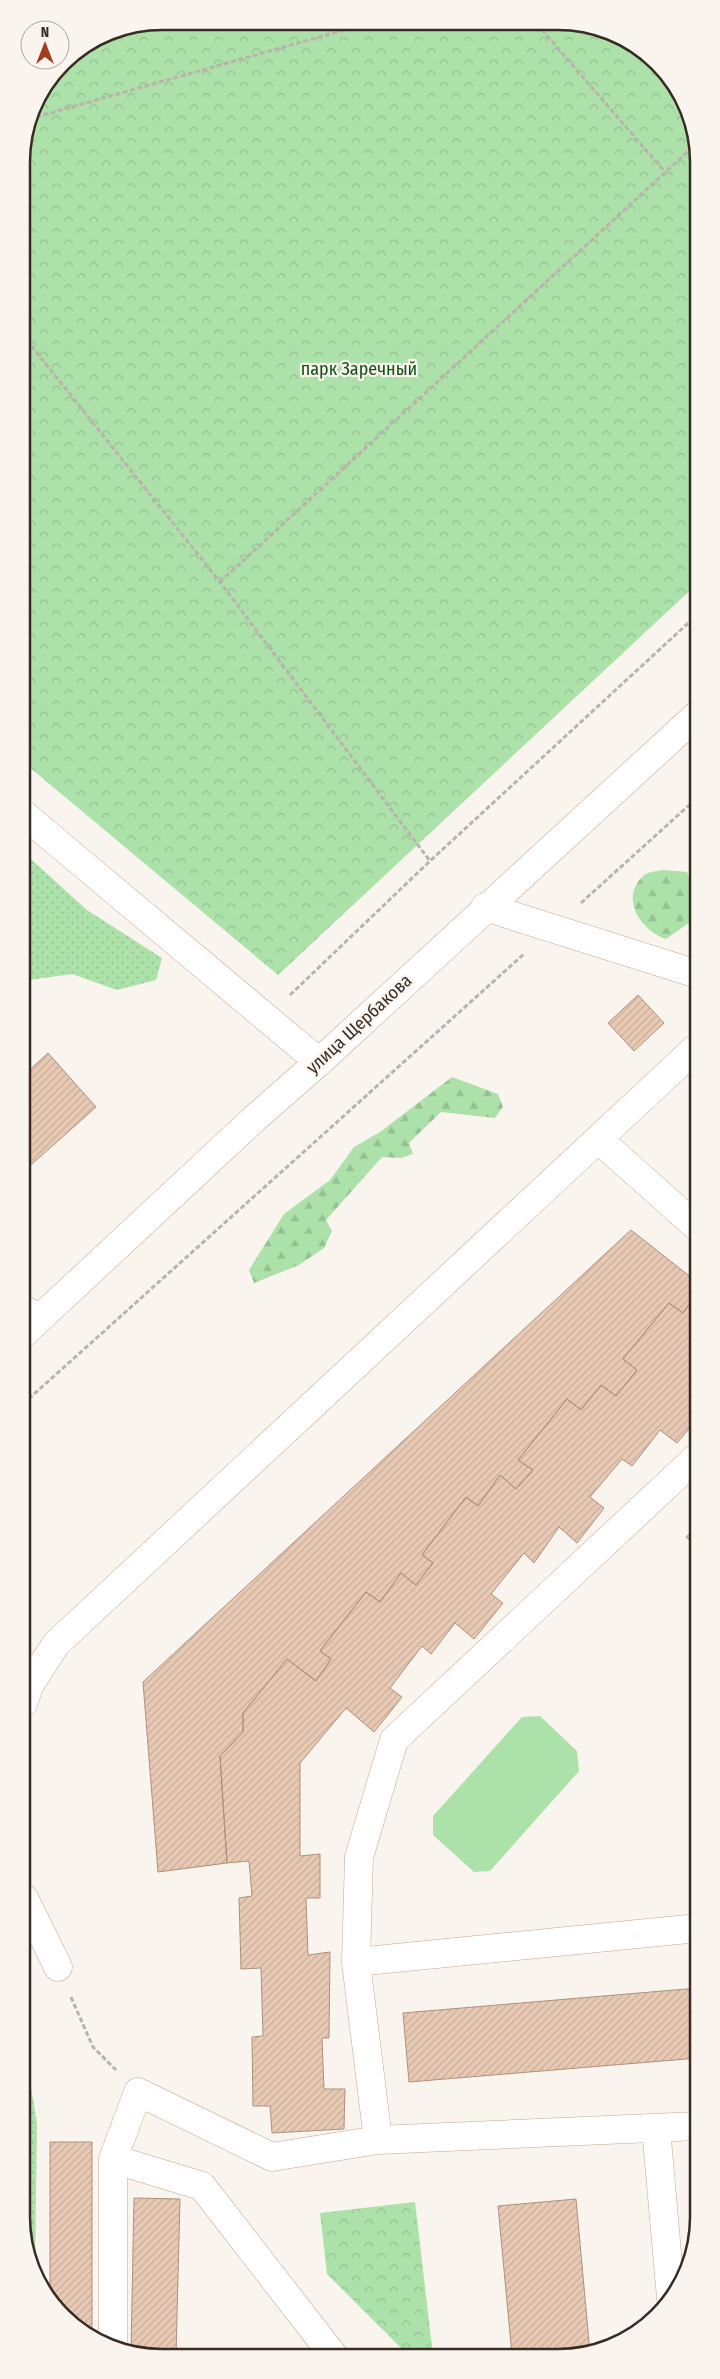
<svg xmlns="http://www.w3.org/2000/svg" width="720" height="2379" font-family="'Fira Sans Condensed',sans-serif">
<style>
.grass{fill:url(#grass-dots)}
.forest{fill:url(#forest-firs)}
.park{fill:url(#park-crowns)}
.garden{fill:#ace1a9}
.building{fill:url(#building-hatch);stroke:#ad907c}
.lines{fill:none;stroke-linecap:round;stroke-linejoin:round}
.minor-casing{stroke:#c4a692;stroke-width:29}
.major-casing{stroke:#c4a692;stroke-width:29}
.path{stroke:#bab2ac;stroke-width:3;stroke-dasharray:5 2.5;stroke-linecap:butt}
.minor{stroke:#fff;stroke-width:28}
.major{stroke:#fff;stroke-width:28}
.labels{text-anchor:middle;stroke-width:4.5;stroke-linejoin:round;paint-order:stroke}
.park-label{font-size:18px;fill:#115115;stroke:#faf4ef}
.street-label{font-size:18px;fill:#372b23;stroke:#faf4ef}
.rim{fill:none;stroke:#372b23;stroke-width:2.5}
</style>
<defs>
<pattern id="grass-dots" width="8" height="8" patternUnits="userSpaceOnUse" patternTransform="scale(1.25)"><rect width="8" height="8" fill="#ace1a9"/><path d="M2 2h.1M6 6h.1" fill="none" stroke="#95c191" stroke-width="1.8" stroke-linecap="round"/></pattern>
<pattern id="forest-firs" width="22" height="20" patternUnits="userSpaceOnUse" patternTransform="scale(1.25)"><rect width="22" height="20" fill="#ace1a9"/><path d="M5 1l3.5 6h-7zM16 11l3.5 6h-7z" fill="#95c191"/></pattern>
<pattern id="park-crowns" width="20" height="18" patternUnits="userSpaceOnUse" patternTransform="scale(1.25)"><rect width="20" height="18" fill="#ace1a9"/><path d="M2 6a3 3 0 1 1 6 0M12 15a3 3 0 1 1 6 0" fill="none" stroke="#95c191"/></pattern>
<pattern id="building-hatch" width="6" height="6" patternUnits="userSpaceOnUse" patternTransform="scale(1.25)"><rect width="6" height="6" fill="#e8c9b4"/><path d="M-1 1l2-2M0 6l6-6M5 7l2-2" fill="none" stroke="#c8ad9a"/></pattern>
</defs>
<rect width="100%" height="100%" fill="#faf4ef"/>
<!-- grass -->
<path class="grass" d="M 22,851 L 87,910 L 162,958 L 156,980 L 117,990 L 72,974 L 22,981 Z
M 24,2059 L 27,2063 L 37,2123 L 35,2266 L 24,2244 Z"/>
<!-- forest -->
<path class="forest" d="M 663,870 L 687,872 L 696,900 L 696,918 L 666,939 C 640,930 619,898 644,875 C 648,872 658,871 663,870 Z
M 452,1077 L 498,1094 L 503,1107 L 495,1118 L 441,1112 L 409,1143 L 413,1154 L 401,1158 L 382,1157 L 326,1220 L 332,1231 L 324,1248 L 299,1265 L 254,1283 L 249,1270 L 284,1214 L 330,1180 L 354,1147 L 380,1132 Z"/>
<!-- park -->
<path class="park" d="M 162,21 L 586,24 L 658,63 L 696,135 L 697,584 L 278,975 L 22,761 L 22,153 L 32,108 L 63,62 L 108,32 Z
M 415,2202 L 433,2355 L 408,2355 L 327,2274 L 320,2213 Z"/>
<!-- garden -->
<path class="garden" d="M 540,1716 L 577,1751 L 579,1771 L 490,1871 L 474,1872 L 433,1835 L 433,1816 L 522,1717 Z"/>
<!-- building -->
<path class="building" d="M 638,995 L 664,1023 L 634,1051 L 608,1023 Z
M 48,1053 L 96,1107 L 23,1172 L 23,1076 Z
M 631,1230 L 697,1282 L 697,1293 L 683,1313 L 669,1303 L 623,1359 L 637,1370 L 616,1396 L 601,1385 L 581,1410 L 567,1399 L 518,1460 L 533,1470 L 516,1489 L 500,1475 L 478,1506 L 466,1497 L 422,1555 L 433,1563 L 416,1585 L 401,1573 L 380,1602 L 366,1592 L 320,1651 L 331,1659 L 316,1681 L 287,1659 L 243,1713 L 243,1732 L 220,1756 L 227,1863 L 158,1872 L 143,1682 Z
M 697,1293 L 698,1397 L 695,1400 L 698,1403 L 698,1418 L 677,1443 L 660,1430 L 632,1466 L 622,1459 L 590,1497 L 604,1508 L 577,1543 L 559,1527 L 534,1563 L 524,1553 L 491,1594 L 503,1603 L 474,1639 L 455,1623 L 431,1654 L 422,1646 L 390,1688 L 402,1697 L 374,1732 L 346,1708 L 300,1763 L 300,1856 L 320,1854 L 320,1898 L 306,1898 L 308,1955 L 330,1952 L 329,2038 L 322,2038 L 324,2089 L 345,2089 L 344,2129 L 272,2133 L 270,2106 L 253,2106 L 252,2037 L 263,2036 L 261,1968 L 241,1969 L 239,1898 L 252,1896 L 249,1861 L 227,1863 L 220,1756 L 243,1732 L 243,1713 L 287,1659 L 316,1681 L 331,1659 L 320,1651 L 366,1592 L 380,1602 L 401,1573 L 416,1585 L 433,1563 L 422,1555 L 466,1497 L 478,1506 L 500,1475 L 516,1489 L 533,1470 L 518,1460 L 567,1399 L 581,1410 L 601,1385 L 616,1396 L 637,1370 L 623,1359 L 669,1303 L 683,1313 Z
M 698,1526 L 698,1549 L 686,1537 Z
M 698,1988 L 698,2058 L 409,2082 L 403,2013 Z
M 50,2142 L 92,2142 L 92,2332 L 62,2316 L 50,2293 Z
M 134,2198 L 180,2199 L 176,2355 L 135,2355 L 131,2353 Z
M 576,2199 L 590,2353 L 585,2355 L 512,2355 L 498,2206 Z"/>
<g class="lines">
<defs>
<path id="minor" d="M 22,813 L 319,1062
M 485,907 L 697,974
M 598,1139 L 697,1227
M 23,1309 L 40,1318
M 23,1704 L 29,1686 L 56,1644 L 697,1047
M 24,1898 L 58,1967
M 356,1962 L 698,1928
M 656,2128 L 671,2298
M 378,2140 L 356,1962 L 359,1857 L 394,1740 L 698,1456
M 113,2159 L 202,2186 L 333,2355
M 113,2343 L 113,2159 L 138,2092 L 272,2157 L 378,2140 L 698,2126"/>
<path id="major" d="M 23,1334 L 255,1118 L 319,1062 L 697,715"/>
</defs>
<!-- minor casing -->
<use href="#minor" class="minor-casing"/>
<!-- major casing -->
<use href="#major" class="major-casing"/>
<!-- path -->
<path class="path" d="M 537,24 L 665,172
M 29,119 L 369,23
M 22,334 L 220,582 L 430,861
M 220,582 L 696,144
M 581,903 L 697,798
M 290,995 L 430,861 L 697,615
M 23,1404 L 524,954
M 71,1997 L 93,2047 L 116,2070"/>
<!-- minor -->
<use href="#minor" class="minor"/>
<!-- major -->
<use href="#major" class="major"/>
</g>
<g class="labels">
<!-- park labels -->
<g class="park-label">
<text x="359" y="375">парк Заречный</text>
</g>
<!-- street labels -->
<g class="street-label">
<text transform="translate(359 1024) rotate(-43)" y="6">улица Щербакова</text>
</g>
</g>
<!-- crop -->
<path d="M0 0H720V2379H0ZM162 30H558A132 132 0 0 1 690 162V2217A132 132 0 0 1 558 2349H162A132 132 0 0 1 30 2217V162A132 132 0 0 1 162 30Z" fill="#faf4ef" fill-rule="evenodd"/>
<path class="rim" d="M162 30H558A132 132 0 0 1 690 162V2217A132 132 0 0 1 558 2349H162A132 132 0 0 1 30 2217V162A132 132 0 0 1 162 30Z"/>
<!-- north arrow -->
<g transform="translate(45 45)"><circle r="24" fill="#faf4ef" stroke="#aca49d"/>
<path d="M0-4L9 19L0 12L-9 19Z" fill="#a33a22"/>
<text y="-8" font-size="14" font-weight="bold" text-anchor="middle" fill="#372b23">N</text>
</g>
</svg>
